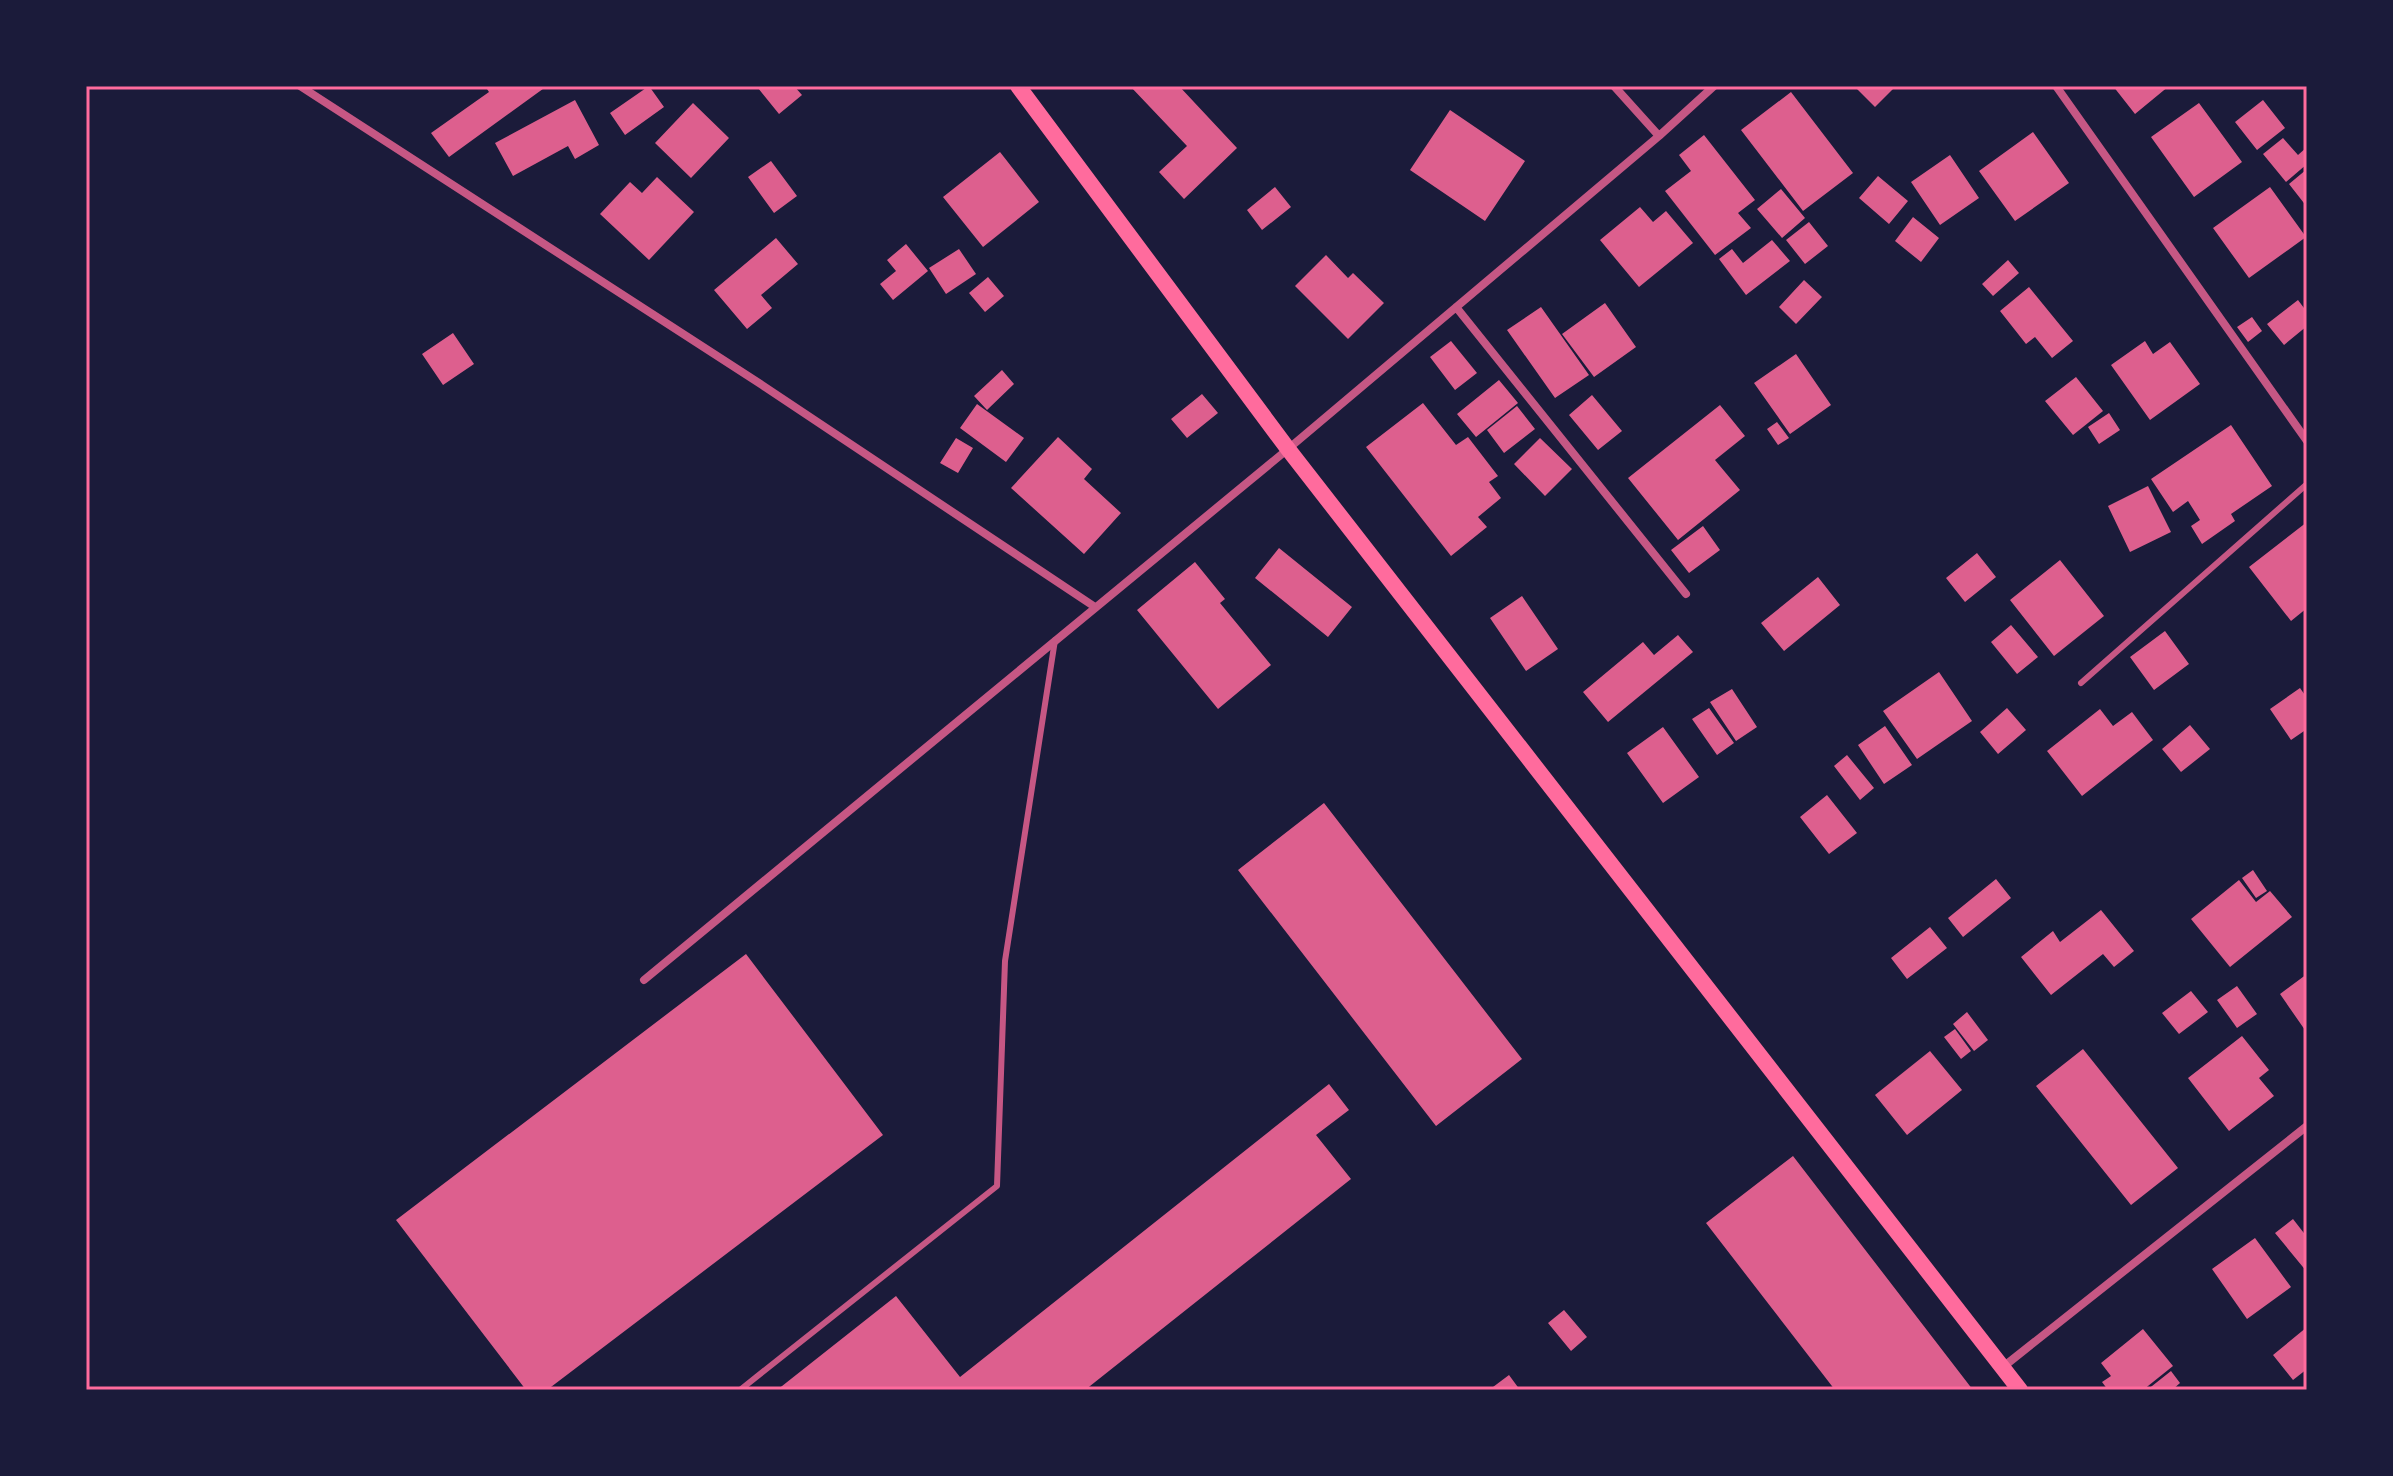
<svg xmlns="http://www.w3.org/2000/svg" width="2393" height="1476" font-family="'Work Sans',sans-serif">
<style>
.building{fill:#dd5f8e}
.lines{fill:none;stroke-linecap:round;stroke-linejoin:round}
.service{stroke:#c65784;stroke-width:6}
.minor{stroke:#c65784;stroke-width:8}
.secondary{stroke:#ff6b9d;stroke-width:16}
.neatline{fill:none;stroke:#ff6b9d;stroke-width:3}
</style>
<rect width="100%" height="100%" fill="#1b1b3a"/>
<!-- building -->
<path class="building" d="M 485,86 L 547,86 L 449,157 L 431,133 L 489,92 Z
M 649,86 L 664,107 L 625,135 L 610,113 Z
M 761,86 L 794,86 L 802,95 L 779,114 L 758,88 Z
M 1130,86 L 1179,86 L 1237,148 L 1184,199 L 1159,172 L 1187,146 Z
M 1854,86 L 1896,86 L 1875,107 Z
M 2113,86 L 2169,86 L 2135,114 Z
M 1791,92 L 1853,173 L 1803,211 L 1741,130 Z
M 575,100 L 599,145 L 575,159 L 568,146 L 513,176 L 495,143 Z
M 2263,100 L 2285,128 L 2257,150 L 2235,122 Z
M 693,103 L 729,138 L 691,178 L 655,143 Z
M 2199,103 L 2242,162 L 2194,197 L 2151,137 Z
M 1450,110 L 1525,161 L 1485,221 L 1410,170 Z
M 2033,132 L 2069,183 L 2015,221 L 1979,171 Z
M 1704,135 L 1755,200 L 1738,213 L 1751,228 L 1715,255 L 1665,191 L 1691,171 L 1679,155 Z
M 2283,138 L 2298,155 L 2307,147 L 2307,164 L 2286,182 L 2263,154 Z
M 1000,152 L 1039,202 L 983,247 L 943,197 Z
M 1950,155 L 1979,198 L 1940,225 L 1911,182 Z
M 771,161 L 797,196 L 774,213 L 748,177 Z
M 2307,169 L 2307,207 L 2289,184 Z
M 1878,176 L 1908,201 L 1889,224 L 1859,198 Z
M 657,177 L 694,212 L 649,260 L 600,214 L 630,182 L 642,193 Z
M 1275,187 L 1291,207 L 1262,230 L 1247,210 Z
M 2270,187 L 2306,237 L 2249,278 L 2213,228 Z
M 1781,189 L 1805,218 L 1782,238 L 1757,209 Z
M 1640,207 L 1653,222 L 1666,211 L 1693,243 L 1639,287 L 1600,240 Z
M 1913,217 L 1939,238 L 1921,262 L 1895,241 Z
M 1809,222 L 1828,246 L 1805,264 L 1786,240 Z
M 776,238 L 798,264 L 761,295 L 772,308 L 747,329 L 714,290 Z
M 1772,240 L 1790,261 L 1746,295 L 1719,259 L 1732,249 L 1743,263 Z
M 906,244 L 928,271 L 893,300 L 880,284 L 896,271 L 887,260 Z
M 959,249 L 976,274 L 946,294 L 929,268 Z
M 1326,255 L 1348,278 L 1353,273 L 1384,303 L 1348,339 L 1295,286 Z
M 2008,260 L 2019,273 L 1993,296 L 1982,284 Z
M 988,277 L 1004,296 L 985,312 L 969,293 Z
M 1804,280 L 1822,297 L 1796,324 L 1779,307 Z
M 2029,287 L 2073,341 L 2052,358 L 2035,337 L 2026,344 L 2000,311 Z
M 2298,300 L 2307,312 L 2307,326 L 2284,345 L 2267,324 Z
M 1605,303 L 1636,347 L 1594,377 L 1562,334 Z
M 1541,307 L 1589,375 L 1555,398 L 1507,330 Z
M 2252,317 L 2262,331 L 2248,342 L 2237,327 Z
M 453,333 L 474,364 L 443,385 L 422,354 Z
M 1451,341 L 1477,373 L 1455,390 L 1430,357 Z
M 2145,341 L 2153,354 L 2170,342 L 2200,384 L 2150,420 L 2111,365 Z
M 1796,354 L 1831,405 L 1790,434 L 1754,383 Z
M 1002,370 L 1014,384 L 987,410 L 974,396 Z
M 2076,377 L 2103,411 L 2073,435 L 2045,401 Z
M 1499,380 L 1518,403 L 1476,437 L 1457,414 Z
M 1202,394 L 1218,413 L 1187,438 L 1171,419 Z
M 1592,395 L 1622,431 L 1598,450 L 1569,415 Z
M 1423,403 L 1456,445 L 1468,437 L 1498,476 L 1489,482 L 1501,498 L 1478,517 L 1487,527 L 1451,556 L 1366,447 Z
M 977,404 L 1024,438 L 1006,462 L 960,428 Z
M 1720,405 L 1745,436 L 1715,460 L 1740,490 L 1678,540 L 1628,478 Z
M 1517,406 L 1535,429 L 1504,453 L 1487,430 Z
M 2109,413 L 2120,430 L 2099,444 L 2088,427 Z
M 1777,422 L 1789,438 L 1778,445 L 1767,429 Z
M 2231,425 L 2272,486 L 2231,514 L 2235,521 L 2202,544 L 2191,526 L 2200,520 L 2188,501 L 2173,512 L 2151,479 Z
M 1058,437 L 1092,469 L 1084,479 L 1121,513 L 1084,554 L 1011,488 Z
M 956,438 L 973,448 L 958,473 L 940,463 Z
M 1540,438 L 1572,469 L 1545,496 L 1514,464 Z
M 2148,486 L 2171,532 L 2130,552 L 2108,506 Z
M 2307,522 L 2307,608 L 2291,621 L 2249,567 Z
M 1703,526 L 1720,550 L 1689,573 L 1671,550 Z
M 1279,548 L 1352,607 L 1328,637 L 1255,578 Z
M 1977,553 L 1996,577 L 1965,602 L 1946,578 Z
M 2060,560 L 2104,616 L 2054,656 L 2010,600 Z
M 1195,562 L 1225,599 L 1220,603 L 1271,665 L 1218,709 L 1137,610 Z
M 1818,577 L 1840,605 L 1784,651 L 1761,623 Z
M 1522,596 L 1558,649 L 1526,671 L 1490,618 Z
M 2011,625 L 2038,657 L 2017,674 L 1991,642 Z
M 2165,631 L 2189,664 L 2154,690 L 2130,657 Z
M 1678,635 L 1693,652 L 1608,722 L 1583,692 L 1643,642 L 1654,655 Z
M 1939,672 L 1972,721 L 1917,759 L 1883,711 Z
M 2300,688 L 2307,698 L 2307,729 L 2291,740 L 2270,709 Z
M 1732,689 L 1757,727 L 1736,741 L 1710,702 Z
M 1709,708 L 1734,743 L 1717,755 L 1692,719 Z
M 2007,708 L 2026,730 L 1998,754 L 1980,732 Z
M 2100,709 L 2113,726 L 2132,712 L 2153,740 L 2082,796 L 2047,751 Z
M 2190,725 L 2210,749 L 2181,772 L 2162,749 Z
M 1885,726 L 1912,765 L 1884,784 L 1858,745 Z
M 1663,727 L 1699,777 L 1663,803 L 1627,753 Z
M 1847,755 L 1874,788 L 1860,800 L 1834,766 Z
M 1827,795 L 1857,833 L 1829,854 L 1800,817 Z
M 1324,803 L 1522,1059 L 1436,1126 L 1238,870 Z
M 2253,870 L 2267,891 L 2256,898 L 2242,878 Z
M 1996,879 L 2011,898 L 1963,937 L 1948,918 Z
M 2239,880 L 2256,902 L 2270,891 L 2292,917 L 2230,967 L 2191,919 Z
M 2101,910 L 2134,951 L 2114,967 L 2103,954 L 2051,995 L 2021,957 L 2053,931 L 2060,942 Z
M 1930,927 L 1947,948 L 1907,979 L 1891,958 Z
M 746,954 L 883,1135 L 547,1390 L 526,1390 L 396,1220 Z
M 2307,974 L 2307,1033 L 2280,994 Z
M 2237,986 L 2257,1014 L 2237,1028 L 2217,1000 Z
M 2191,991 L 2208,1012 L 2179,1034 L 2162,1013 Z
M 1967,1012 L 1988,1040 L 1974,1051 L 1953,1024 Z
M 1955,1029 L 1971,1051 L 1961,1059 L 1944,1037 Z
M 2242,1036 L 2269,1070 L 2259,1078 L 2274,1096 L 2229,1131 L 2188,1078 Z
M 2083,1049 L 2178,1168 L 2131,1205 L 2036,1086 Z
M 1930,1051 L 1962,1090 L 1907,1135 L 1875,1095 Z
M 1329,1084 L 1349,1110 L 1316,1135 L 1351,1179 L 1085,1390 L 777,1390 L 896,1296 L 960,1377 Z
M 1793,1156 L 1973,1390 L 1835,1390 L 1706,1223 Z
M 2293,1219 L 2307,1237 L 2307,1272 L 2275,1233 Z
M 2255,1238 L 2291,1287 L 2247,1319 L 2212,1269 Z
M 1564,1310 L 1587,1337 L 1571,1351 L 1548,1323 Z
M 2307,1327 L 2307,1369 L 2293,1380 L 2273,1355 Z
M 2143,1329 L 2173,1366 L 2143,1390 L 2108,1390 L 2102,1382 L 2111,1376 L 2101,1363 Z
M 2171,1371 L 2180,1383 L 2172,1390 L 2147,1390 Z
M 1509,1375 L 1520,1390 L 1489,1390 Z"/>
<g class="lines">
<!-- service -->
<path class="service" d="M 2081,683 L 2307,484
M 740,1390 L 997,1186 L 1005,961 L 1055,640"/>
<!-- minor -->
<path class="minor" d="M 300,86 L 762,385 L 1095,607
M 1614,86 L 1659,136
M 2056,86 L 2307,441
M 1456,307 L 1686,594
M 644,980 L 1288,449 L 1659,136 L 1714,86
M 2003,1367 L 2307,1126"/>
<!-- secondary -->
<path class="secondary" d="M 1018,86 L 1288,449 L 2020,1390"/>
</g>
<!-- border -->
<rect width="2393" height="1476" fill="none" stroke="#1b1b3a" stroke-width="176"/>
<rect x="88" y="88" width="2217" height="1300" class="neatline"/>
</svg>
